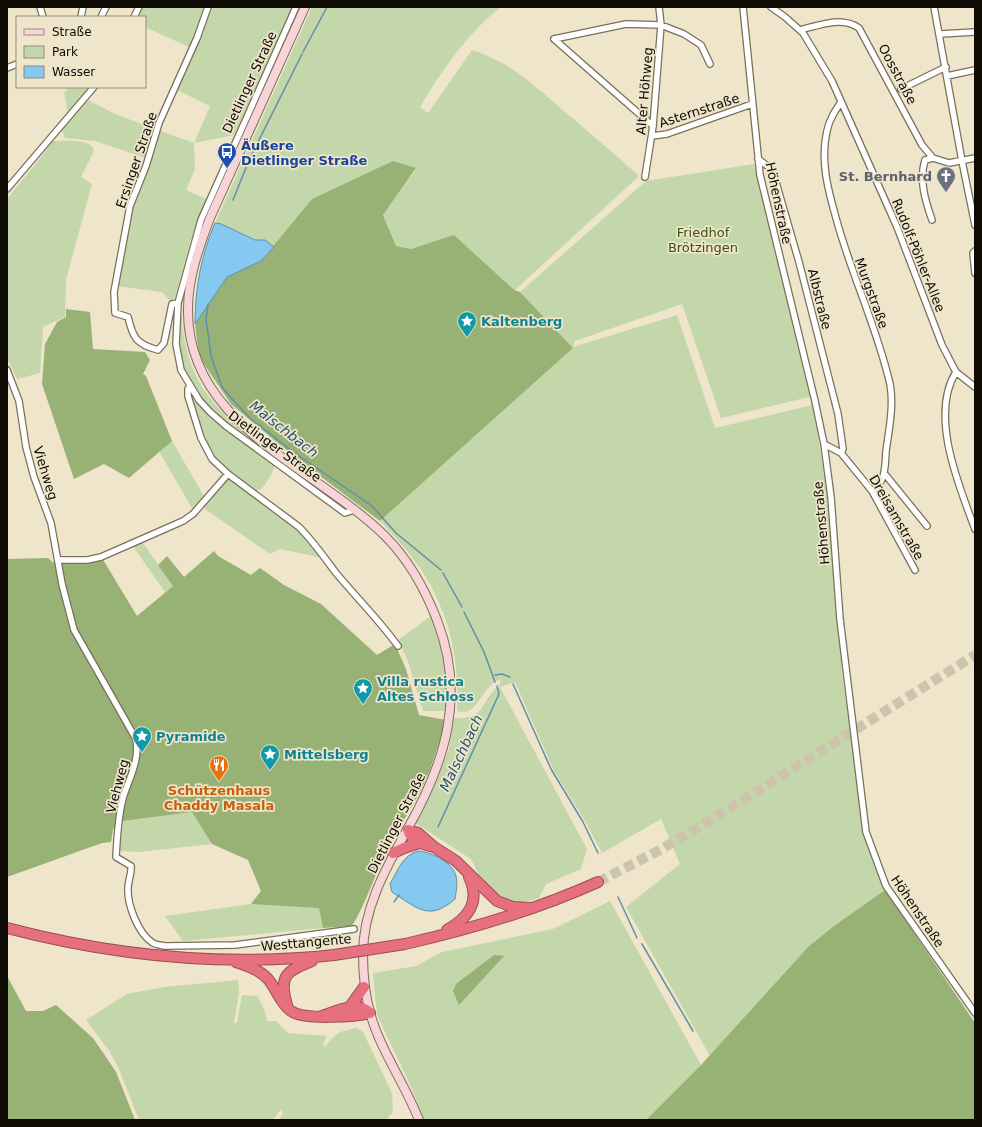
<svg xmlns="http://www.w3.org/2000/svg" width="982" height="1127" font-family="'DejaVu Sans',sans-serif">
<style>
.green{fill:#c3d7aa}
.forest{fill:#98b174}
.water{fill:#85c8f0;stroke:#618fa9}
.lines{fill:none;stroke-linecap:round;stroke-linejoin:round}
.stream{stroke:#618fa9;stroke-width:1.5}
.highway-tunnel{stroke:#ccc4ad;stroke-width:10;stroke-dasharray:10 5;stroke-linecap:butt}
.street-casing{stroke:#787059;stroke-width:8}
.secondary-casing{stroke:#787059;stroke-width:10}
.highway-casing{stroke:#9b4d54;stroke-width:12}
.street{stroke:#fff;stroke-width:5.5}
.secondary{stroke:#f8d4d9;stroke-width:8}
.highway{stroke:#e7707f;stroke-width:10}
.highway-bridge-casing{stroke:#9b4d54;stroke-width:12;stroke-linecap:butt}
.highway-bridge{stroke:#e7707f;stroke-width:10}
.labels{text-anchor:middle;stroke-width:3.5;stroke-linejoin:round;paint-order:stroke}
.street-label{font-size:13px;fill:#0e0b04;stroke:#eee5cb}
.transit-label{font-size:13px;font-weight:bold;fill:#164399;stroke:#eee5cb;text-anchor:start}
.worship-label{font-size:13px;font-weight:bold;fill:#5b616d;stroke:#eee5cb;text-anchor:end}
.park-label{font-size:13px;fill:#3a500c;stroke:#eee5cb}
.culture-label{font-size:13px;font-weight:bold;fill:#0d838f;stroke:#eee5cb;text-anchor:start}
.food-label{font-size:13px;font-weight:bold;fill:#c56008;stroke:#eee5cb}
.water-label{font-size:14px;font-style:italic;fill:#215470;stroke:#eee5cb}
</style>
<rect width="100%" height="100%" fill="#eee5cb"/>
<!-- green -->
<path class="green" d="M 143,7 L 206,7 L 191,48 L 145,27 L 145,17 L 138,17 Z
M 209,7 L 292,7 L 234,135 L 194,143 L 195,169 L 186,190 L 206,199 L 190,242 L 175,297 L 171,302 L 162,292 L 116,286 L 132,206 L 158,130 L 194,143 L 210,106 L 175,89 Z
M 312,7 L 501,7 C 469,31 440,73 420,107 L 428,113 L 472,50 C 509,61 536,87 565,112 C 590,133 615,154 639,176 L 514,291 L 454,236 L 411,249 L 396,246 L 383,215 L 416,169 L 312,199 L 274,247 L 265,240 L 255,240 L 221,224 L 215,223 Z
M 66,87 L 91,87 L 68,114 L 64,92 L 67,91 Z
M 88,100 L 115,114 L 155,129 L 146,158 L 95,141 L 65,138 L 62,130 Z
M 52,141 C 63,141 93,138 94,151 L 81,177 L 92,184 L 66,280 L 65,317 L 43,327 L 40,373 L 17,379 L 7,358 L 7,199 L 46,151 Z
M 754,164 L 813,396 L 721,418 L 682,304 L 575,341 L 573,347 L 677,315 L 715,428 L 813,405 L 827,494 L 843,682 L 854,754 L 863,833 L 885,890 L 834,926 L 809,946 L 710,1056 L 626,907 L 680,864 L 661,819 L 602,853 L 585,821 L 553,769 L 515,682 L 500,687 L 587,849 L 581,869 L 546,884 L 539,898 L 520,903 L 499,899 L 482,881 L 471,859 L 415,823 L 437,780 L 449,749 L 454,718 C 487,720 479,701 499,686 L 501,679 C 479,687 479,718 457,711 C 459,675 454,636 439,603 C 427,572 403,545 380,521 L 573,348 L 520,292 L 646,181 Z
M 179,312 L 181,313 C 186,372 202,395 245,434 L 243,436 C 213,414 180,384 178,343 C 178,333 179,322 179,312 Z
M 191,392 C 212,423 244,442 274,463 L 275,467 C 269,477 266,490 253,492 L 213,458 L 202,435 L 189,393 Z
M 172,441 L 205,498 L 193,510 L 159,451 Z
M 229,478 L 302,531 L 323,558 L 280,549 L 270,554 L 202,507 L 225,480 Z
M 141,540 L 173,586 L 165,592 L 132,545 Z
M 431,616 C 442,647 451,678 445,711 L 423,711 L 408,661 L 398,640 Z
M 193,812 L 212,844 L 139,852 L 118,851 L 123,821 Z
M 610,901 L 701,1065 L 646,1120 L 424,1120 L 412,1089 L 377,1015 L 373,973 L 416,966 L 442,952 L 553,929 Z
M 251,904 L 319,908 L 323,928 L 183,941 L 165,916 Z
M 238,980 L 239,993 L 234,1023 L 237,1023 L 242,995 L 258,996 L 265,1012 L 267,1021 L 276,1021 L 288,1033 L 327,1036 L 323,1044 L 325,1047 C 336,1033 337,1032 356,1028 L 363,1032 L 392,1093 L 393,1112 L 386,1120 L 279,1120 L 283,1113 L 281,1109 L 273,1120 L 139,1120 L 119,1069 L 110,1052 L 86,1020 L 127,994 L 164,987 Z"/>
<!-- forest -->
<path class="forest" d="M 393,161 L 416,168 L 383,215 L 396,246 L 411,249 L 454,235 L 514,290 L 520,292 L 573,348 L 380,521 L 292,455 L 231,404 L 202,361 L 198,349 L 195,324 L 227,277 L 261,261 L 312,199 Z
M 66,309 L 90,312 L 93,349 L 145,352 L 150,360 L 143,374 L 146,376 L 172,441 L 129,478 L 104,464 L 74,479 L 42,384 L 45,344 L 57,322 L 66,317 Z
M 214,551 L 218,556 L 251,575 L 260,568 L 284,585 L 321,604 L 377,655 L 395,644 L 406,669 L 419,715 L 446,720 C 439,741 434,762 425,781 C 414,805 399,827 387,851 C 374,875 367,902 352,926 L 323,928 L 319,908 L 251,904 L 261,891 L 248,860 L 212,844 L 192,812 L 123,821 L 113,829 L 111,842 L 102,843 L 7,877 L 7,559 L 48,558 L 55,564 L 85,563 L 102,558 L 137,616 L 173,586 L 158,565 L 167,556 L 184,577 Z
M 885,890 L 975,1023 L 975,1120 L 646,1120 L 701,1065 L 809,946 L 834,926 Z
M 494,955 L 504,956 L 459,1005 L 453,991 L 456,984 Z
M 7,976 L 26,1011 L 43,1011 L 56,1005 L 93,1038 L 106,1057 L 116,1072 L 135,1120 L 7,1120 Z"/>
<!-- water -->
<path class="water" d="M 215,223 L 221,224 L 255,240 L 265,240 L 274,247 L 261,261 L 227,277 L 195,324 C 195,289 201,255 215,223 Z
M 418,851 C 432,852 453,863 456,876 C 458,883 456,892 455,899 C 429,922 417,908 392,892 L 390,884 C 398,870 402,856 418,851 Z"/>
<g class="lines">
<!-- stream -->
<path class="stream" d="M 303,52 L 327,7
M 233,200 L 250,158 L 302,54
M 208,304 L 206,319 L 211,356 L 222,387 L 232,399 L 251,419 L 292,451 L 372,506 L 396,533 L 441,570
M 443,573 L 462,607
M 464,612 L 484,652 L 495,682
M 495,675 L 502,674 L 510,677
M 513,684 L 551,769 L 583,822 L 598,853
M 438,827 L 499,694 L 497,686
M 618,897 L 637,938
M 394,902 L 399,895
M 642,944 L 693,1031"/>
<!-- highway-tunnel -->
<path class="highway-tunnel" d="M 598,882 L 658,851 L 709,821 L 975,655"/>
<defs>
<path id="street" d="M 40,7 L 43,17
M 296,7 L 201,220 L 178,303 L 176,344 L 181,370 L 199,400 L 210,412 L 226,426 L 345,513 L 354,510
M 743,7 L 760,175 L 815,401 L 824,444 L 831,497 L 840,619 L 866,832 L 886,886 L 975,1013
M 771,7 L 785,17 L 803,33 L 832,81 L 897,227 L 942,345 L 956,372 L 975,387
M 934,7 L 962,161 L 975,225
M 81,17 L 83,7
M 101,17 L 106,7
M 134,17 L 139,7
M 800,30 C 820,25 841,16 859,28 L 922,145 L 933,158 L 949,163 L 975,158
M 940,34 L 975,32
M 554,39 L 626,24 L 661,25 L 684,34 L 701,45 L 710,64
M 554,39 L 653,126
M 7,68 L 17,64
M 947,76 L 975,70
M 901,89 L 946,67
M 841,102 C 835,111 829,120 827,131 C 820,160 828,190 836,218 C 851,274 877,327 890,384 C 894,405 889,430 886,451 C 885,466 886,482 872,491
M 652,136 L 667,134 L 752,104
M 758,159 L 770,168 L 775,179 L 799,262 L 838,414 L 843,449 L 841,453
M 645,177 L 653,126 L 661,25 L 659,7
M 7,189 L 94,87
M 932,220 C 925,200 919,180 925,160 L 933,158
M 975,251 L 973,253 L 975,273
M 178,303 L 172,304 L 164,343 L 158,350 C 136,344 133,338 128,317 L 115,313 L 114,292 L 130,206 L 146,166 L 159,123 L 197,38 L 208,7
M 7,370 L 19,401 L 26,447 L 34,477 L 51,523 L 62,584 L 74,630 L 136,739 C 140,761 129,778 123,798 C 118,817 117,837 116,857 L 131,866 C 132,874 128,880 128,888 C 127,904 138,934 153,943 C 156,945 161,945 165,946 L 235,945 L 354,929
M 956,372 C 929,415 959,486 975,529
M 190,386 L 188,389 L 188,396 L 201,438 L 212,459 L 228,474 L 299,527 C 313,541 324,557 336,573 C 357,598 379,620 398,646
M 824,444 L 841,453 L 872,491 L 915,570
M 884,473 L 927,526
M 58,560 L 87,560 L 101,557 L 183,521 L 193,514 L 228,474"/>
<path id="secondary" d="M 305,7 L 210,218 C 199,247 188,278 188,309 C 186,424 316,468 385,536 C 408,559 425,589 437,620 C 466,695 446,761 408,828 C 386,868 363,908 363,954 C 363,975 365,996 371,1016 C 382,1053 405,1084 419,1120"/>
<path id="highway" d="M 408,830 L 418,833 L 434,847 L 456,861 L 497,901 L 513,907 L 530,908
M 408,830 C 412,842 422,844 434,847
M 393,853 L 404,848 L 419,843
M 7,928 C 114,956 223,967 334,955
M 447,930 C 468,918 481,902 469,877
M 405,944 C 471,929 536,910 598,882
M 236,962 C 247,966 260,970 268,979 C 277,990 280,1003 291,1011 C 303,1020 355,1017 370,1013 C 358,1000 337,1011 322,1016
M 287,1005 C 278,975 287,971 312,961
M 349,1008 L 364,987"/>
</defs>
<!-- street casing -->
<use href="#street" class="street-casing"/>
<!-- secondary casing -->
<use href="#secondary" class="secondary-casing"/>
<!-- highway casing -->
<use href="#highway" class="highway-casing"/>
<!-- street -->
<use href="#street" class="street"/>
<!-- secondary -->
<use href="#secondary" class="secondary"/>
<!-- highway -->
<use href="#highway" class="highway"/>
<defs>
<path id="highway-bridge" d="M 334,955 L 405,944"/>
</defs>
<!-- highway-bridge casing -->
<use href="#highway-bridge" class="highway-bridge-casing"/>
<!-- highway-bridge -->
<use href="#highway-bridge" class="highway-bridge"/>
</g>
<!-- icons -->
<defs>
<symbol id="bus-pin" viewBox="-11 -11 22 30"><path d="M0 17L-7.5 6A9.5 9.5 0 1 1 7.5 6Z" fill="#1a4fb4" stroke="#eee5cb"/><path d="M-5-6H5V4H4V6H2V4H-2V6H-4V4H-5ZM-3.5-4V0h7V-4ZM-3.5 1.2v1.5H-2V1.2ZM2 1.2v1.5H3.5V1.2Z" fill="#fff"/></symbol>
<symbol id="church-pin" viewBox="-11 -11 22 30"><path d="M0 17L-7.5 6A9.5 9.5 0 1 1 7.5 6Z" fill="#6b7280" stroke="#eee5cb"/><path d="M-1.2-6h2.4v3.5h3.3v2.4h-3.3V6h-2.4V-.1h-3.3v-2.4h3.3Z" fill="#fff"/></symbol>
<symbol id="sight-pin" viewBox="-11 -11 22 30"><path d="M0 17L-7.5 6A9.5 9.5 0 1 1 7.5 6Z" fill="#0f9aa8" stroke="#eee5cb"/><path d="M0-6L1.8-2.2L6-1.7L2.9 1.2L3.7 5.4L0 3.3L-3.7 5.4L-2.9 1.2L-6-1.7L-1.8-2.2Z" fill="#fff"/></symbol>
<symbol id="restaurant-pin" viewBox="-11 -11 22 30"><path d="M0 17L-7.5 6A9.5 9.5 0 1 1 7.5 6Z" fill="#e8710a" stroke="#eee5cb"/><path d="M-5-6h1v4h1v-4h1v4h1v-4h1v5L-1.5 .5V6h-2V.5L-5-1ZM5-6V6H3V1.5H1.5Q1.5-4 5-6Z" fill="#fff"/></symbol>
</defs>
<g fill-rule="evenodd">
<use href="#bus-pin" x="216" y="141" width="22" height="30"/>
<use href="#church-pin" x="935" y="165" width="22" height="30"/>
<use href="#sight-pin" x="456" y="310" width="22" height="30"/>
<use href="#sight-pin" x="352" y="677" width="22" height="30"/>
<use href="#sight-pin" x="131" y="725" width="22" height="30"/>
<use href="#sight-pin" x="259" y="743" width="22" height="30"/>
<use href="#restaurant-pin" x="208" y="754" width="22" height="30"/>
</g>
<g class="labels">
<!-- street labels -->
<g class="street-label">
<text transform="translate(898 74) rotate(62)" y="5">Oosstraße</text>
<text transform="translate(249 82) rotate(-65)" y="5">Dietlinger Straße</text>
<text transform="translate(644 91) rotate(-85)" y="5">Alter Höhweg</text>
<text transform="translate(699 110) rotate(-18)" y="5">Asternstraße</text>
<text transform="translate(136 160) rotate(-71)" y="5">Ersinger Straße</text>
<text transform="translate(779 203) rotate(78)" y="5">Höhenstraße</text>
<text transform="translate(919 255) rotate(68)" y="5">Rudolf-Pöhler-Allee</text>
<text transform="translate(872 293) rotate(70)" y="5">Murgstraße</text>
<text transform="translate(820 299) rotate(76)" y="5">Albstraße</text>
<text transform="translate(275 446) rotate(36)" y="5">Dietlinger Straße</text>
<text transform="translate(46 473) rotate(73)" y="5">Viehweg</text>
<text transform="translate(897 517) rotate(60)" y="5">Dreisamstraße</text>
<text transform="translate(821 523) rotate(-95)" y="5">Höhenstraße</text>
<text transform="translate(117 786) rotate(-75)" y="5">Viehweg</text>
<text transform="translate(396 823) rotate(-63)" y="5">Dietlinger Straße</text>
<text transform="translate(918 911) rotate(56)" y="5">Höhenstraße</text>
<text transform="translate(306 942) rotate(-5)" y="5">Westtangente</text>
</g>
<!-- transit labels -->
<g class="transit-label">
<text x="241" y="150">Äußere<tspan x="241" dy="15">Dietlinger Straße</tspan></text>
</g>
<!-- worship labels -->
<g class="worship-label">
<text x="932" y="181">St. Bernhard</text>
</g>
<!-- park labels -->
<g class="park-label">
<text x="703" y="237">Friedhof<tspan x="703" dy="15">Brötzingen</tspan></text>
</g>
<!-- culture labels -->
<g class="culture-label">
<text x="481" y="326">Kaltenberg</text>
<text x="377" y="686">Villa rustica<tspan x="377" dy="15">Altes Schloss</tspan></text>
<text x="156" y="741">Pyramide</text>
<text x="284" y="759">Mittelsberg</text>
</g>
<!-- food labels -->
<g class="food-label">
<text x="219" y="795">Schützenhaus<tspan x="219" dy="15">Chaddy Masala</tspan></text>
</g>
<!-- water labels -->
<g class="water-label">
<text transform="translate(284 429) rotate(38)" y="5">Malschbach</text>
<text transform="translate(461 753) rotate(-65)" y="5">Malschbach</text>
</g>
</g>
<!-- border -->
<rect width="982" height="1127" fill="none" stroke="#0e0b04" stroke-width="16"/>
<!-- legend -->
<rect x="16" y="16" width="130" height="72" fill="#eee5cb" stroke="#948e7b"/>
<rect x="24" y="29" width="20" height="6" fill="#f8d4d9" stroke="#948e7b"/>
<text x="52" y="36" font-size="12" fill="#0e0b04">Straße</text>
<rect x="24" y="46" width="20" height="12" fill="#c3d7aa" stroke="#948e7b"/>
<text x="52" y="56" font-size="12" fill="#0e0b04">Park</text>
<rect x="24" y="66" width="20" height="12" fill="#85c8f0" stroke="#948e7b"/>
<text x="52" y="76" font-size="12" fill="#0e0b04">Wasser</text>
</svg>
